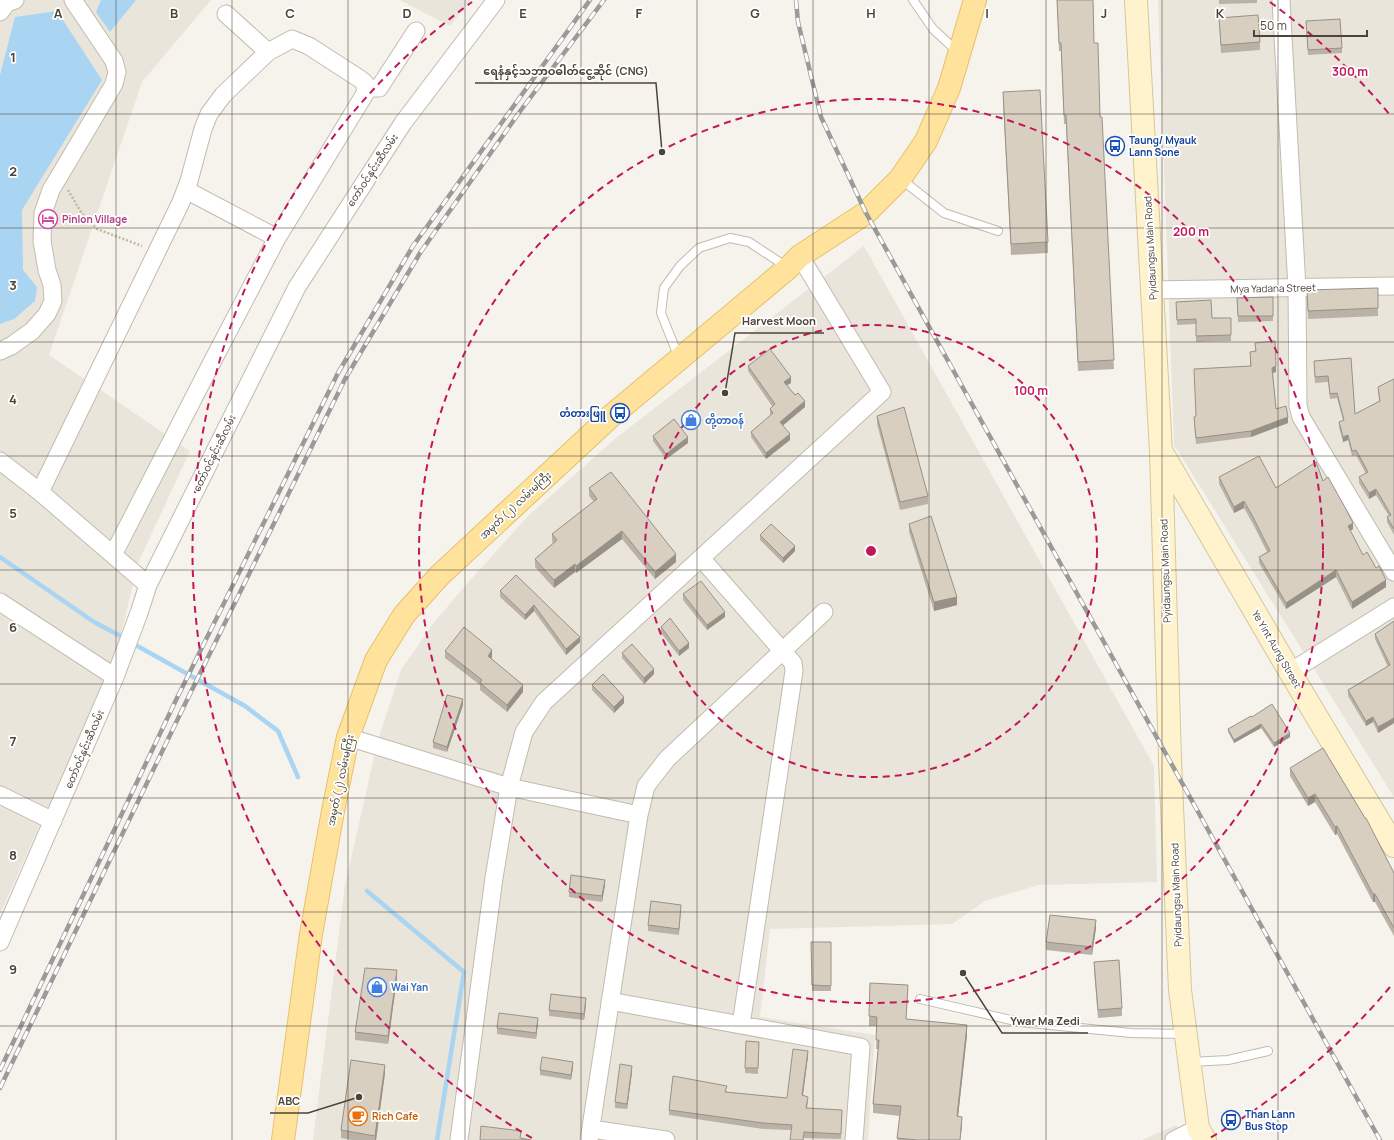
<svg xmlns="http://www.w3.org/2000/svg" width="1394" height="1140" font-family="Manrope,'Noto Sans Myanmar',sans-serif">
<style>
.residential{fill:#eae5da}
.water{fill:#a9d4f2}
.lines{fill:none;stroke-linecap:round;stroke-linejoin:round}
.stream{stroke:#a9d4f2;stroke-width:4.5}
.service-casing{stroke:#c2bbae;stroke-width:10}
.minor-casing{stroke:#c2bbae;stroke-width:19}
.secondary-casing{stroke:#d6c79b;stroke-width:24}
.primary-casing{stroke:#e6c16a;stroke-width:24}
.path{stroke:#c4b79f;stroke-width:2.5;stroke-dasharray:2 2;stroke-linecap:butt}
.service{stroke:#fff;stroke-width:8}
.minor{stroke:#fff;stroke-width:17}
.secondary{stroke:#fff3cd;stroke-width:22}
.primary{stroke:#ffe39c;stroke-width:22}
.rail-casing{stroke:#9a9a9a;stroke-width:4.5}
.rail{stroke:#fff;stroke-width:3;stroke-dasharray:9;stroke-linecap:butt}
.wall{fill:#bab2a6}
.shaded-wall{fill:#979187}
.building{fill:#d8cfc1;stroke:#979187}
.grid{fill:none;stroke:#4b4439;stroke-width:1;stroke-opacity:0.55}
.ring{fill:none;stroke:#c2185b;stroke-width:2;stroke-dasharray:7 5}
.labels{text-anchor:middle;stroke-width:3.5;stroke-linejoin:round;paint-order:stroke}
.transit-label{font-size:10px;font-weight:bold;fill:#164399;stroke:#fff;text-anchor:start}
.street-label{font-size:10px;fill:#4b4439;stroke:#fff}
.hotel-label{font-size:10px;font-weight:bold;fill:#b23c85;stroke:#fff;text-anchor:start}
.shop-label{font-size:10px;font-weight:bold;fill:#366cbe;stroke:#fff;text-anchor:start}
.food-label{font-size:10px;font-weight:bold;fill:#c56008;stroke:#fff;text-anchor:start}
.grid-label{font-size:13px;text-anchor:middle;font-weight:bold;fill:#4b4439;stroke:#fff;stroke-width:3.5;stroke-linejoin:round;paint-order:stroke}
.centre{fill:#c2185b;stroke:#fff;stroke-width:2}
.ring-label{font-size:12px;text-anchor:middle;font-weight:bold;fill:#c2185b;stroke:#fff;stroke-width:3.5;stroke-linejoin:round;paint-order:stroke}
.leader{fill:none;stroke:#4b4439;stroke-width:1.5}
.callout-dot{fill:#4b4439;stroke:#fff;stroke-width:1.5}
.callout-label{font-size:11px;text-anchor:middle;font-weight:bold;fill:#4b4439;stroke:#fff;stroke-width:3.5;stroke-linejoin:round;paint-order:stroke}
</style>
<rect width="100%" height="100%" fill="#f6f3ec"/>
<!-- residential -->
<path class="residential" d="M 0,0 L 211,0 L 142,82 L 49,355 L 190,451 L 138,563 L 116,655 L 0,914 Z
M 400,0 L 470,0 L 450,26 Z
M 1158,0 L 1394,0 L 1394,797 L 1174,445 Z
M 864,246 L 1154,766 L 1157,882 L 1038,885 L 985,901 L 952,924 L 770,929 L 760,1017 L 875,1035 L 868,1140 L 313,1140 L 345,885 L 378,740 L 401,670 L 432,625 L 464,587 L 528,516 L 616,438 Z
M 1176,1125 L 1187,1140 L 1142,1140 Z"/>
<!-- water -->
<path class="water" d="M 101,0 L 136,0 L 110,32 L 96,12 Z
M 57,11 L 102,80 L 22,210 L 23,270 L 37,287 L 35,301 L 14,319 L 0,324 L 0,75 L 15,17 Z"/>
<g class="lines">
<!-- stream -->
<path class="stream" d="M 0,557 L 94,622 L 126,639
M 132,643 L 245,706 L 278,731 L 298,777
M 367,891 L 464,972 L 437,1140"/>
<defs>
<path id="service" d="M 913,0 L 933,29 L 958,52
M 901,179 L 944,213 L 998,231
M 679,358 L 661,313 L 664,288 L 680,266 L 699,248 L 730,238 L 749,242 L 787,267
M 920,999 L 1020,1022 L 1131,1033 L 1185,1034
M 1190,1062 L 1228,1060 L 1268,1051"/>
<path id="minor" d="M 1281,0 L 1297,288 L 1298,406 L 1301,417 L 1394,572
M 0,12 L 7,3 L 15,0
M 226,14 L 268,52
M 366,88 L 379,88 L 416,31
M 186,190 L 277,238
M 1152,290 L 1394,286
M 0,351 L 11,346 L 32,331 L 47,314 L 53,301 L 52,285 L 47,270 L 42,241 L 43,213 L 51,190 L 114,84 L 117,72 L 114,61 L 73,0
M 0,461 L 40,492 L 148,585
M 40,492 L 181,202 L 189,181 L 203,129 L 209,114 L 223,95 L 268,52 L 292,39 L 309,46 L 360,79 L 364,82 L 366,92 L 277,238 L 210,366 L 113,555
M 701,558 L 793,663 L 794,671 L 741,1025
M 0,602 L 115,677
M 1290,672 L 1394,607
M 348,737 L 509,787 L 639,815
M 0,795 L 53,821
M 0,942 L 115,677 L 139,613 L 148,585 L 297,287 L 403,123 L 496,0
M 610,1001 L 861,1047 L 854,1140
M 591,1129 L 666,1140
M 459,1140 L 494,878 L 509,787 L 524,732 L 544,702 L 882,392 L 800,256
M 589,1140 L 639,815 L 646,786 L 667,759 L 824,612
M 1174,1140 L 1198,1128"/>
<path id="secondary" d="M 1136,0 L 1161,452 L 1170,760 L 1180,990 L 1198,1128 L 1205,1140
M 1163,454 L 1290,672 L 1394,846"/>
<path id="primary" d="M 283,1140 L 311,934 L 333,811 L 348,737 L 376,660 L 404,615 L 440,575 L 610,417 L 788,268 L 800,256 L 866,213 L 900,179 L 926,141 L 949,88 L 975,0"/>
</defs>
<!-- service casing -->
<use href="#service" class="service-casing"/>
<!-- minor casing -->
<use href="#minor" class="minor-casing"/>
<!-- secondary casing -->
<use href="#secondary" class="secondary-casing"/>
<!-- primary casing -->
<use href="#primary" class="primary-casing"/>
<!-- path -->
<path class="path" d="M 68,190 L 81,212 L 97,229 L 142,246"/>
<!-- service -->
<use href="#service" class="service"/>
<!-- minor -->
<use href="#minor" class="minor"/>
<!-- secondary -->
<use href="#secondary" class="secondary"/>
<!-- primary -->
<use href="#primary" class="primary"/>
<defs>
<path id="rail" d="M 796,0 L 798,22 L 821,117 L 866,213 L 1380,1140
M 0,1070 L 176,700 L 338,373 L 413,246 L 590,0
M 0,1088 L 185,704 L 345,379 L 420,253 L 521,110 L 604,0"/>
</defs>
<!-- rail casing -->
<use href="#rail" class="rail-casing"/>
<!-- rail -->
<use href="#rail" class="rail"/>
</g>
<!-- wall -->
<path class="wall" d="M 1057,0 L 1093,0 L 1094,43 L 1100,117 L 1114,369 L 1078,371 L 1066,124 L 1064,124 L 1061,51 L 1059,51 Z
M 1219,0 L 1257,0 L 1257,3 L 1219,4 Z
M 1219,18 L 1260,42 L 1260,50 L 1221,53 Z
M 1306,21 L 1342,48 L 1342,53 L 1308,55 Z
M 1003,92 L 1048,242 L 1048,253 L 1011,255 L 1003,102 Z
M 1307,290 L 1378,308 L 1378,316 L 1308,319 Z
M 1273,297 L 1273,321 L 1238,322 L 1237,298 Z
M 1176,307 L 1212,318 L 1231,318 L 1231,341 L 1196,342 L 1196,324 L 1177,325 Z
M 1255,343 L 1276,372 L 1273,373 L 1276,409 L 1288,423 L 1251,437 L 1196,444 L 1194,422 L 1194,417 L 1196,417 L 1250,366 L 1250,352 L 1255,352 Z
M 1351,358 L 1355,414 L 1379,401 L 1378,387 L 1394,379 L 1394,535 L 1387,522 L 1387,517 L 1389,516 L 1376,495 L 1369,499 L 1359,483 L 1359,477 L 1366,474 L 1356,455 L 1352,456 L 1348,440 L 1343,442 L 1339,427 L 1339,422 L 1343,420 L 1337,398 L 1330,399 L 1328,382 L 1315,383 L 1314,361 Z
M 748,366 L 791,383 L 787,385 L 805,407 L 783,425 L 790,440 L 766,459 L 751,437 L 751,432 L 771,415 L 770,414 L 770,409 L 772,406 L 748,371 Z
M 877,416 L 928,496 L 928,504 L 900,510 L 877,424 Z
M 653,436 L 688,443 L 666,459 L 653,441 Z
M 1219,477 L 1276,488 L 1323,481 L 1353,529 L 1350,531 L 1363,555 L 1386,587 L 1352,609 L 1336,577 L 1286,609 L 1259,563 L 1259,557 L 1267,552 L 1253,524 L 1244,508 L 1234,513 L 1219,484 Z
M 589,488 L 676,562 L 655,579 L 622,539 L 576,573 L 575,572 L 554,588 L 535,567 L 535,559 L 553,543 L 552,541 L 552,534 L 594,502 L 589,496 Z
M 909,524 L 957,605 L 934,611 L 909,532 Z
M 760,535 L 795,551 L 783,563 L 760,540 Z
M 516,575 L 580,642 L 566,655 L 534,611 L 525,620 L 500,597 L 500,591 Z
M 683,594 L 725,617 L 707,630 L 683,600 Z
M 1394,621 L 1394,723 L 1378,733 L 1373,722 L 1366,726 L 1348,696 L 1348,690 L 1388,667 L 1375,639 L 1375,634 Z
M 661,627 L 689,648 L 679,656 L 661,633 Z
M 445,651 L 492,657 L 491,659 L 523,692 L 507,712 L 480,690 L 480,685 L 445,658 Z
M 622,653 L 654,674 L 644,684 L 622,658 Z
M 592,685 L 624,703 L 614,713 L 592,690 Z
M 463,705 L 447,752 L 433,748 L 433,742 Z
M 1252,717 L 1290,737 L 1274,747 L 1261,728 L 1234,743 L 1228,732 L 1228,729 Z
M 1290,768 L 1394,873 L 1394,936 L 1375,902 L 1373,902 L 1337,834 L 1335,835 L 1315,802 L 1308,806 L 1290,776 Z
M 605,885 L 602,902 L 569,897 L 569,892 Z
M 681,910 L 679,935 L 648,931 L 648,925 Z
M 1096,928 L 1092,955 L 1046,950 L 1046,942 Z
M 811,942 L 831,942 L 831,991 L 812,991 Z
M 1094,962 L 1122,1008 L 1122,1016 L 1098,1018 L 1094,970 Z
M 397,978 L 388,1044 L 355,1040 L 355,1032 Z
M 908,994 L 906,1019 L 967,1035 L 958,1116 L 962,1126 L 960,1140 L 897,1140 L 900,1116 L 873,1113 L 873,1104 L 878,1049 L 876,1049 L 877,1026 L 869,1026 L 869,1016 Z
M 586,1004 L 584,1020 L 549,1016 L 549,1010 Z
M 538,1023 L 536,1039 L 497,1034 L 497,1028 Z
M 759,1042 L 758,1074 L 745,1073 L 745,1068 Z
M 808,1056 L 803,1096 L 808,1102 L 807,1108 L 842,1110 L 841,1139 L 804,1138 L 791,1130 L 763,1129 L 669,1115 L 669,1110 L 727,1091 L 727,1092 L 787,1098 Z
M 573,1067 L 571,1080 L 540,1075 L 540,1070 Z
M 632,1072 L 627,1109 L 615,1108 L 615,1102 Z
M 385,1073 L 376,1140 L 352,1140 L 341,1138 L 341,1130 Z"/>
<!-- shaded-wall -->
<path class="shaded-wall" d="M 1276,366 L 1276,372 L 1272,373 L 1272,368 Z
M 791,377 L 791,383 L 784,387 L 784,382 Z
M 805,401 L 805,407 L 780,428 L 780,422 Z
M 1288,417 L 1288,423 L 1251,437 L 1251,431 Z
M 790,434 L 790,440 L 766,459 L 766,453 Z
M 1348,435 L 1348,440 L 1343,442 L 1343,437 Z
M 688,437 L 688,443 L 666,459 L 666,454 Z
M 1376,489 L 1376,495 L 1369,499 L 1369,493 Z
M 1244,501 L 1244,508 L 1234,513 L 1234,507 Z
M 1353,523 L 1353,529 L 1348,532 L 1348,526 Z
M 622,531 L 622,539 L 576,573 L 576,566 Z
M 795,546 L 795,551 L 783,563 L 783,558 Z
M 676,554 L 676,562 L 655,579 L 655,572 Z
M 575,564 L 575,572 L 554,588 L 554,580 Z
M 1336,570 L 1336,577 L 1286,609 L 1286,603 Z
M 1386,580 L 1386,587 L 1352,609 L 1352,602 Z
M 957,597 L 957,605 L 934,611 L 934,602 Z
M 534,605 L 534,611 L 525,620 L 525,615 Z
M 725,612 L 725,617 L 707,630 L 707,625 Z
M 580,637 L 580,642 L 566,655 L 566,649 Z
M 689,643 L 689,648 L 679,656 L 679,651 Z
M 492,650 L 492,657 L 488,663 L 488,656 Z
M 654,669 L 654,674 L 644,684 L 644,678 Z
M 523,685 L 523,692 L 507,712 L 507,705 Z
M 624,697 L 624,703 L 614,713 L 614,707 Z
M 463,699 L 463,705 L 447,752 L 447,747 Z
M 1373,717 L 1373,722 L 1366,726 L 1366,721 Z
M 1394,718 L 1394,723 L 1378,733 L 1378,727 Z
M 1261,724 L 1261,728 L 1234,743 L 1234,740 Z
M 1290,733 L 1290,737 L 1274,747 L 1274,743 Z
M 1315,794 L 1315,802 L 1308,806 L 1308,798 Z
M 1337,826 L 1337,834 L 1335,835 L 1335,827 Z
M 605,880 L 605,885 L 602,902 L 602,896 Z
M 1373,894 L 1375,894 L 1375,902 L 1373,902 Z
M 1096,920 L 1096,928 L 1092,955 L 1092,947 Z
M 397,970 L 397,978 L 388,1044 L 388,1036 Z
M 586,998 L 586,1004 L 584,1020 L 584,1014 Z
M 538,1018 L 538,1023 L 536,1039 L 536,1033 Z
M 967,1025 L 967,1035 L 957,1126 L 957,1116 Z
M 808,1051 L 808,1056 L 802,1101 L 802,1095 Z
M 573,1062 L 573,1067 L 571,1080 L 571,1075 Z
M 385,1065 L 385,1073 L 376,1140 L 375,1140 L 375,1136 Z
M 632,1066 L 632,1072 L 627,1109 L 627,1104 Z
M 962,1117 L 962,1126 L 960,1140 Z"/>
<!-- building -->
<path class="building" d="M 1057,0 L 1093,0 L 1094,43 L 1098,43 L 1100,117 L 1102,117 L 1114,360 L 1078,362 L 1066,115 L 1064,115 L 1061,43 L 1059,43 Z
M 1258,15 L 1260,42 L 1221,45 L 1219,18 Z
M 1340,19 L 1342,48 L 1308,50 L 1306,21 Z
M 1040,90 L 1048,242 L 1011,244 L 1003,92 Z
M 1378,288 L 1378,308 L 1308,311 L 1307,290 Z
M 1273,297 L 1273,316 L 1238,316 L 1237,298 Z
M 1211,300 L 1212,318 L 1231,318 L 1231,335 L 1196,336 L 1196,319 L 1177,320 L 1176,302 Z
M 1275,341 L 1276,366 L 1272,368 L 1276,409 L 1286,406 L 1288,417 L 1251,431 L 1196,438 L 1194,417 L 1196,416 L 1194,369 L 1251,366 L 1250,352 L 1256,351 L 1255,343 Z
M 770,349 L 791,377 L 784,382 L 795,395 L 798,393 L 805,401 L 780,422 L 790,434 L 766,453 L 751,432 L 773,413 L 770,409 L 775,404 L 748,366 Z
M 1351,358 L 1355,414 L 1380,401 L 1378,387 L 1394,379 L 1394,529 L 1387,517 L 1391,515 L 1376,489 L 1369,493 L 1359,477 L 1368,472 L 1356,450 L 1352,451 L 1348,435 L 1343,437 L 1339,422 L 1344,420 L 1337,393 L 1330,394 L 1328,376 L 1315,377 L 1314,361 Z
M 904,407 L 928,496 L 900,502 L 877,416 Z
M 674,419 L 688,437 L 666,454 L 653,436 Z
M 1259,456 L 1276,488 L 1316,462 L 1323,481 L 1328,477 L 1347,511 L 1353,523 L 1348,526 L 1363,555 L 1367,552 L 1376,568 L 1379,566 L 1386,580 L 1352,602 L 1336,570 L 1286,603 L 1259,557 L 1270,551 L 1253,517 L 1244,501 L 1234,507 L 1219,477 Z
M 611,472 L 676,554 L 655,572 L 622,531 L 576,566 L 575,564 L 554,580 L 535,559 L 557,540 L 552,534 L 597,499 L 589,488 Z
M 931,516 L 957,597 L 934,602 L 909,524 Z
M 771,524 L 795,546 L 783,558 L 760,535 Z
M 516,575 L 580,637 L 566,649 L 534,605 L 525,615 L 500,591 Z
M 701,581 L 725,612 L 707,625 L 683,594 Z
M 670,618 L 689,643 L 679,651 L 661,627 Z
M 1394,621 L 1394,718 L 1378,727 L 1373,717 L 1366,721 L 1348,690 L 1390,665 L 1375,634 Z
M 464,627 L 492,650 L 488,656 L 523,685 L 507,705 L 480,683 L 482,680 L 445,651 Z
M 632,644 L 654,669 L 644,678 L 622,653 Z
M 603,674 L 624,697 L 614,707 L 592,685 Z
M 447,695 L 463,699 L 447,747 L 433,742 Z
M 1272,704 L 1290,733 L 1274,743 L 1261,724 L 1234,740 L 1228,729 L 1251,716 L 1252,717 Z
M 1323,748 L 1365,818 L 1366,818 L 1394,873 L 1394,928 L 1375,894 L 1373,894 L 1337,826 L 1335,827 L 1315,794 L 1308,798 L 1290,768 Z
M 571,875 L 605,880 L 602,896 L 569,892 Z
M 651,901 L 681,905 L 679,929 L 648,925 Z
M 1050,915 L 1096,920 L 1092,947 L 1046,942 Z
M 811,942 L 831,942 L 831,986 L 812,985 Z
M 1119,960 L 1122,1008 L 1098,1010 L 1094,962 Z
M 365,968 L 397,970 L 388,1036 L 355,1032 Z
M 870,983 L 908,985 L 906,1019 L 967,1025 L 957,1116 L 962,1117 L 960,1140 L 917,1140 L 897,1138 L 901,1106 L 873,1104 L 879,1040 L 876,1040 L 877,1017 L 869,1016 Z
M 551,994 L 586,998 L 584,1014 L 549,1010 Z
M 499,1013 L 538,1018 L 536,1033 L 497,1028 Z
M 746,1041 L 759,1042 L 758,1068 L 745,1068 Z
M 793,1049 L 808,1051 L 802,1095 L 808,1097 L 806,1108 L 842,1110 L 841,1134 L 804,1132 L 803,1140 L 790,1140 L 792,1125 L 763,1123 L 669,1110 L 673,1076 L 727,1086 L 725,1092 L 787,1098 Z
M 542,1057 L 573,1062 L 571,1075 L 540,1070 Z
M 351,1060 L 385,1065 L 375,1136 L 341,1130 Z
M 620,1064 L 632,1066 L 627,1104 L 615,1102 Z
M 481,1126 L 521,1131 L 520,1138 L 531,1140 L 480,1140 Z"/>
<!-- grid -->
<path class="grid" d="M 116,0 L 116,1140M 232,0 L 232,1140M 348,0 L 348,1140M 465,0 L 465,1140M 581,0 L 581,1140M 697,0 L 697,1140M 813,0 L 813,1140M 929,0 L 929,1140M 1046,0 L 1046,1140M 1162,0 L 1162,1140M 1278,0 L 1278,1140M 0,114 L 1394,114M 0,228 L 1394,228M 0,342 L 1394,342M 0,456 L 1394,456M 0,570 L 1394,570M 0,684 L 1394,684M 0,798 L 1394,798M 0,912 L 1394,912M 0,1026 L 1394,1026"/>
<!-- distance rings -->
<g class="ring">
<circle cx="871" cy="551" r="226"/>
<circle cx="871" cy="551" r="452"/>
<path d="M1390 987A678 678 0 0 1 1210 1138M532 1138A678 678 0 0 1 472 2M1270 2A678 678 0 0 1 1390 115"/>
</g>
<!-- icons -->
<defs>
<symbol id="bus-ring" viewBox="-11 -11 22 22"><circle r="9.5" fill="#fff" stroke="#1a4fb4" stroke-width="1.5"/><path d="M-5-6H5V4H4V6H2V4H-2V6H-4V4H-5ZM-3.5-4V0h7V-4ZM-3.5 1.2v1.5H-2V1.2ZM2 1.2v1.5H3.5V1.2Z" fill="#1a4fb4"/></symbol>
<symbol id="hotel-ring" viewBox="-11 -11 22 22"><circle r="9.5" fill="#fff" stroke="#d1479c" stroke-width="1.5"/><path d="M-6-4.5h1.5V1H6V5H4.5V3h-9V5H-6ZM-4 0a1.8 1.8 0 1 1 3.6 0ZM.5 0V-2.5h3Q6-2.5 6 0Z" fill="#d1479c"/></symbol>
<symbol id="shop-ring" viewBox="-11 -11 22 22"><circle r="9.5" fill="#fff" stroke="#3f7fe0" stroke-width="1.5"/><path d="M-5-2.5h2.3a2.7 3.5 0 0 1 5.4 0H5L5.5 6h-11ZM-1.5-2.5h3a1.5 2.3 0 0 0-3 0Z" fill="#3f7fe0"/></symbol>
<symbol id="cafe-ring" viewBox="-11 -11 22 22"><circle r="9.5" fill="#fff" stroke="#e8710a" stroke-width="1.5"/><path d="M-5.5-4.5H6V0H3Q3 3.5 0 3.5H-2.5Q-5.5 3.5-5.5 0ZM3-3.2v2h1.7v-2ZM-6 4.5H4V6H-6Z" fill="#e8710a"/></symbol>
</defs>
<g fill-rule="evenodd">
<use href="#bus-ring" x="1104" y="135" width="22" height="22"/>
<use href="#hotel-ring" x="37" y="208" width="22" height="22"/>
<use href="#bus-ring" x="609" y="402" width="22" height="22"/>
<use href="#shop-ring" x="680" y="409" width="22" height="22"/>
<use href="#shop-ring" x="366" y="976" width="22" height="22"/>
<use href="#cafe-ring" x="347" y="1105" width="22" height="22"/>
<use href="#bus-ring" x="1220" y="1109" width="22" height="22"/>
</g>
<g class="labels">
<!-- transit labels -->
<g class="transit-label">
<text x="1129" y="144">Taung/ Myauk<tspan x="1129" dy="12">Lann Sone</tspan></text>
<text x="606" y="417" text-anchor="end">တံတားဖြူ</text>
<text x="1245" y="1118">Than Lann<tspan x="1245" dy="12">Bus Stop</tspan></text>
</g>
<!-- street labels -->
<g class="street-label">
<text transform="translate(372 170) rotate(-57)" y="4">တော်ဝင်နှင်းဆီလမ်း</text>
<text transform="translate(1150 248) rotate(-93)" y="4">Pyidaungsu Main Road</text>
<text transform="translate(1273 288) rotate(-1)" y="4">Mya Yadana Street</text>
<text transform="translate(214 453) rotate(-64)" y="4">တော်ဝင်နှင်းဆီလမ်း</text>
<text transform="translate(515 505) rotate(-43)" y="4">အမှတ် (၂) လမ်းမကြီး</text>
<text transform="translate(1165 571) rotate(-92)" y="4">Pyidaungsu Main Road</text>
<text transform="translate(1277 649) rotate(60)" y="4">Ye Yint Aung Street</text>
<text transform="translate(84 749) rotate(-67)" y="4">တော်ဝင်နှင်းဆီလမ်း</text>
<text transform="translate(340 780) rotate(-78)" y="4">အမှတ် (၂) လမ်းမကြီး</text>
<text transform="translate(1176 895) rotate(-92)" y="4">Pyidaungsu Main Road</text>
</g>
<!-- hotel labels -->
<g class="hotel-label">
<text x="62" y="223">Pinlon Village</text>
</g>
<!-- shop labels -->
<g class="shop-label">
<text x="705" y="424">တို့တာဝန်</text>
<text x="391" y="991">Wai Yan</text>
</g>
<!-- food labels -->
<g class="food-label">
<text x="372" y="1120">Rich Cafe</text>
</g>
</g>
<g class="grid-label">
<text x="58" y="18">A</text>
<text x="174" y="18">B</text>
<text x="290" y="18">C</text>
<text x="407" y="18">D</text>
<text x="523" y="18">E</text>
<text x="639" y="18">F</text>
<text x="755" y="18">G</text>
<text x="871" y="18">H</text>
<text x="987" y="18">I</text>
<text x="1104" y="18">J</text>
<text x="1220" y="18">K</text>
<text x="13" y="62">1</text>
<text x="13" y="176">2</text>
<text x="13" y="290">3</text>
<text x="13" y="404">4</text>
<text x="13" y="518">5</text>
<text x="13" y="632">6</text>
<text x="13" y="746">7</text>
<text x="13" y="860">8</text>
<text x="13" y="974">9</text>
</g>
<circle cx="871" cy="551" r="6" class="centre"/>
<g class="ring-label">
<text x="1350" y="76">300 m</text>
<text x="1191" y="236">200 m</text>
<text x="1031" y="395">100 m</text>
</g>
<!-- callouts -->
<path class="leader" d="M662 152L656 83H475M725 393L735 333H824M963 973L1002 1033H1088M359 1097L308 1113H270"/>
<g class="callout-dot">
<circle cx="662" cy="152" r="4"/>
<circle cx="725" cy="393" r="4"/>
<circle cx="963" cy="973" r="4"/>
<circle cx="359" cy="1097" r="4"/>
</g>
<g class="callout-label">
<text x="566" y="75">ရေနံနှင့်သဘာဝဓါတ်ငွေ့ဆိုင် (CNG)</text>
<text x="779" y="325">Harvest Moon</text>
<text x="1045" y="1025">Ywar Ma Zedi</text>
<text x="289" y="1105">ABC</text>
</g>
<!-- scale -->
<path d="M1254 30v6h113v-6" fill="none" stroke="#4b4439" stroke-width="2"/>
<text x="1260" y="30" font-size="12" fill="#4b4439" stroke="#ffffff" stroke-width="3" paint-order="stroke">50 m</text>
</svg>
